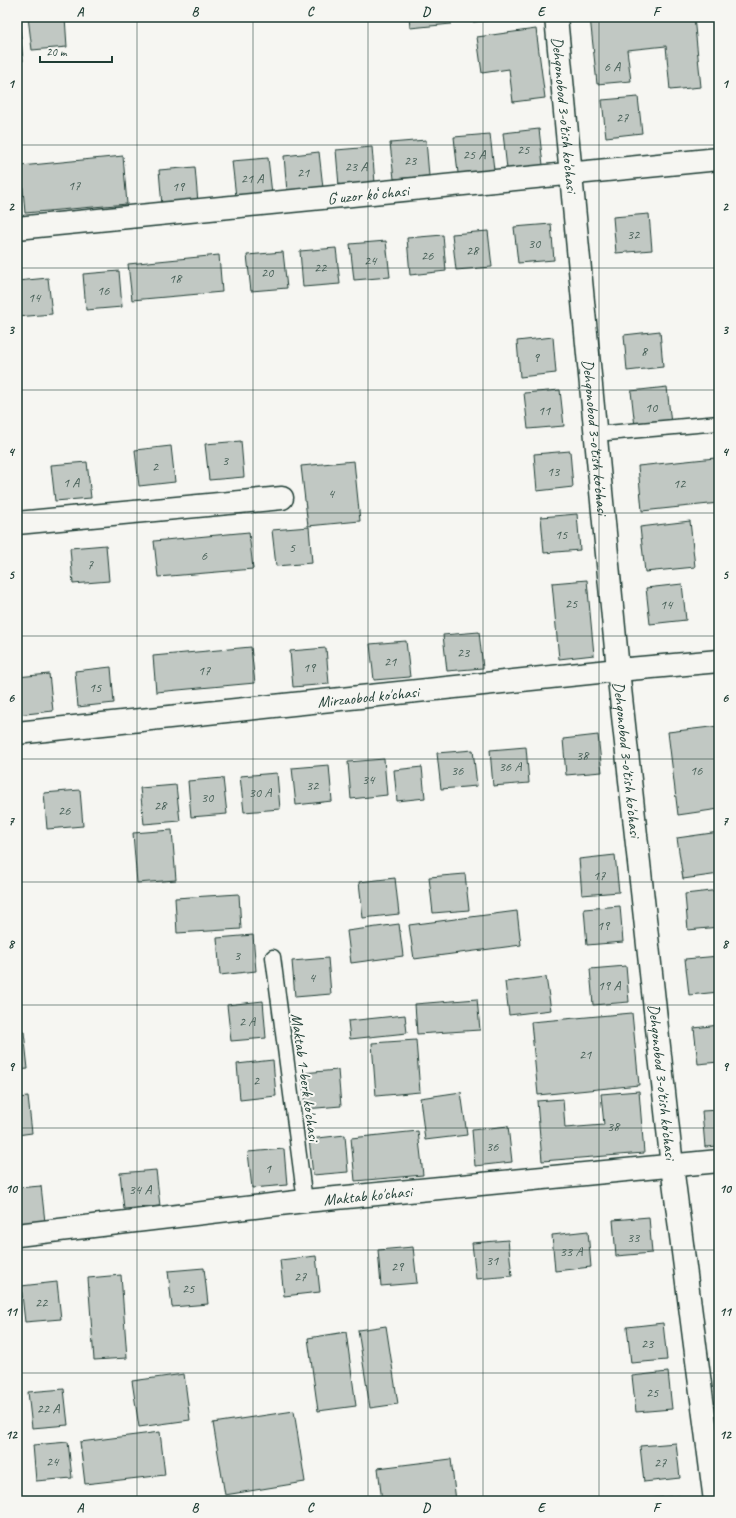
<svg xmlns="http://www.w3.org/2000/svg" width="736" height="1518" font-family="Caveat,sans-serif">
<style>
.building{fill:#c1c8c3;stroke:#1f3d34}
.lines{fill:none;stroke-linecap:round;stroke-linejoin:round}
.lane-casing{stroke:#1f3d34;stroke-width:17}
.street-casing{stroke:#1f3d34;stroke-width:25}
.lane{stroke:#f6f6f2;stroke-width:14}
.street{stroke:#f6f6f2;stroke-width:22}
.grid{fill:none;stroke:#1f3d34;stroke-width:1;stroke-opacity:0.55}
.labels{text-anchor:middle;stroke-width:4;stroke-linejoin:round;paint-order:stroke}
.number-label{font-size:14px;fill:#486058}
.street-label{font-size:16px;fill:#1f3d34;stroke:#f6f6f2}
.neatline{fill:none;stroke:#1f3d34;stroke-width:1.5}
.grid-label{font-size:13px;text-anchor:middle;font-weight:bold;fill:#1f3d34}
</style>
<rect width="100%" height="100%" fill="#f6f6f2"/>
<filter id="ink" filterUnits="userSpaceOnUse"><feTurbulence type="fractalNoise" baseFrequency=".025" numOctaves="2"/><feDisplacementMap in="SourceGraphic" scale="8" xChannelSelector="R" yChannelSelector="G"/><feConvolveMatrix kernelMatrix="1 2 1 2 8 2 1 2 1" color-interpolation-filters="sRGB"/></filter>
<g filter="url(#ink)">
<!-- building -->
<path class="building" d="M 17,17 L 19,17 L 23,61 L 17,62 Z
M 28,17 L 65,17 L 67,47 L 32,50 Z
M 409,17 L 451,17 L 451,24 L 410,28 Z
M 472,17 L 529,17 L 473,22 Z
M 590,17 L 694,17 L 701,87 L 670,90 L 666,46 L 627,50 L 631,81 L 597,84 Z
M 536,29 L 545,98 L 513,102 L 509,69 L 482,73 L 477,37 Z
M 638,97 L 642,133 L 606,137 L 602,100 Z
M 539,129 L 543,165 L 507,169 L 503,133 Z
M 490,134 L 494,170 L 458,173 L 454,137 Z
M 426,140 L 429,176 L 394,179 L 390,143 Z
M 372,147 L 375,183 L 339,186 L 336,150 Z
M 319,152 L 323,188 L 287,192 L 284,156 Z
M 123,156 L 127,204 L 25,213 L 21,166 Z
M 268,158 L 272,194 L 236,197 L 232,161 Z
M 195,167 L 198,203 L 162,206 L 159,170 Z
M 649,214 L 652,250 L 616,253 L 613,217 Z
M 551,224 L 554,260 L 518,263 L 514,227 Z
M 488,231 L 492,267 L 456,270 L 452,234 Z
M 443,235 L 446,271 L 410,275 L 407,238 Z
M 386,241 L 390,277 L 354,280 L 350,244 Z
M 336,248 L 340,284 L 303,287 L 300,251 Z
M 283,252 L 287,288 L 251,291 L 247,255 Z
M 219,255 L 222,292 L 132,300 L 128,264 Z
M 119,271 L 122,307 L 86,310 L 83,274 Z
M 48,278 L 52,314 L 17,317 L 17,281 Z
M 660,331 L 663,367 L 627,371 L 624,335 Z
M 553,337 L 556,373 L 520,377 L 517,341 Z
M 667,387 L 671,424 L 635,427 L 631,391 Z
M 560,390 L 564,426 L 528,429 L 524,393 Z
M 241,441 L 244,477 L 209,480 L 205,444 Z
M 171,446 L 175,482 L 139,486 L 135,450 Z
M 570,451 L 573,487 L 537,491 L 534,454 Z
M 715,458 L 719,503 L 642,511 L 638,466 Z
M 354,461 L 360,521 L 308,526 L 301,466 Z
M 87,462 L 91,498 L 55,501 L 51,465 Z
M 577,514 L 580,550 L 544,553 L 541,517 Z
M 690,521 L 695,567 L 645,572 L 640,527 Z
M 309,527 L 312,563 L 276,566 L 272,530 Z
M 249,532 L 253,569 L 158,577 L 154,541 Z
M 106,545 L 109,581 L 73,584 L 70,548 Z
M 587,580 L 594,655 L 559,659 L 552,583 Z
M 682,584 L 686,620 L 650,624 L 646,588 Z
M 479,632 L 483,668 L 447,671 L 443,635 Z
M 406,641 L 410,677 L 374,680 L 370,644 Z
M 251,647 L 255,683 L 156,692 L 153,656 Z
M 326,648 L 329,684 L 293,687 L 290,651 Z
M 111,667 L 114,703 L 78,707 L 75,671 Z
M 49,674 L 53,711 L 17,715 L 17,677 Z
M 719,726 L 719,809 L 678,815 L 668,732 Z
M 598,735 L 602,772 L 566,775 L 563,739 Z
M 526,747 L 529,783 L 493,786 L 490,750 Z
M 473,750 L 477,786 L 441,789 L 437,753 Z
M 384,759 L 387,795 L 351,799 L 348,762 Z
M 329,765 L 332,801 L 296,805 L 292,768 Z
M 422,767 L 425,798 L 397,801 L 394,770 Z
M 277,773 L 280,809 L 244,812 L 240,776 Z
M 223,778 L 227,814 L 191,817 L 188,781 Z
M 176,785 L 180,821 L 144,824 L 140,788 Z
M 80,790 L 83,826 L 47,829 L 44,793 Z
M 172,830 L 176,880 L 137,883 L 133,833 Z
M 719,832 L 719,874 L 683,879 L 677,838 Z
M 615,855 L 619,892 L 582,895 L 579,859 Z
M 465,874 L 469,910 L 433,913 L 429,877 Z
M 395,878 L 399,914 L 363,918 L 359,882 Z
M 719,890 L 719,927 L 688,930 L 685,894 Z
M 239,894 L 241,929 L 177,933 L 175,898 Z
M 620,906 L 623,942 L 587,945 L 584,909 Z
M 517,911 L 521,945 L 414,959 L 409,925 Z
M 399,924 L 403,956 L 351,963 L 347,931 Z
M 253,935 L 256,971 L 220,975 L 217,938 Z
M 719,956 L 719,992 L 689,995 L 685,959 Z
M 328,958 L 331,994 L 295,997 L 292,961 Z
M 626,966 L 629,1002 L 593,1005 L 590,969 Z
M 546,977 L 551,1010 L 509,1015 L 505,982 Z
M 477,999 L 480,1030 L 417,1034 L 415,1004 Z
M 263,1001 L 266,1038 L 231,1041 L 227,1005 Z
M 632,1013 L 639,1085 L 538,1095 L 531,1022 Z
M 405,1015 L 407,1033 L 350,1039 L 348,1021 Z
M 719,1025 L 719,1062 L 698,1064 L 694,1028 Z
M 24,1032 L 28,1069 L 17,1070 L 17,1033 Z
M 416,1040 L 420,1092 L 376,1096 L 372,1043 Z
M 273,1060 L 276,1096 L 240,1100 L 237,1064 Z
M 338,1070 L 341,1106 L 305,1109 L 302,1073 Z
M 639,1091 L 644,1153 L 542,1161 L 537,1101 L 563,1099 L 565,1128 L 604,1125 L 601,1094 Z
M 461,1092 L 467,1135 L 425,1140 L 420,1098 Z
M 28,1097 L 32,1133 L 17,1135 L 17,1098 Z
M 719,1110 L 719,1146 L 705,1147 L 702,1111 Z
M 508,1126 L 512,1162 L 475,1166 L 472,1130 Z
M 418,1131 L 423,1175 L 355,1181 L 351,1138 Z
M 345,1135 L 348,1172 L 313,1175 L 309,1139 Z
M 284,1149 L 287,1185 L 252,1188 L 248,1152 Z
M 156,1170 L 160,1206 L 124,1209 L 120,1173 Z
M 41,1186 L 45,1222 L 17,1224 L 17,1188 Z
M 649,1217 L 652,1253 L 616,1256 L 613,1220 Z
M 588,1231 L 591,1267 L 555,1271 L 552,1235 Z
M 508,1240 L 512,1276 L 476,1279 L 472,1243 Z
M 413,1247 L 417,1283 L 381,1286 L 378,1250 Z
M 316,1256 L 320,1292 L 284,1296 L 280,1260 Z
M 204,1268 L 208,1304 L 172,1307 L 168,1271 Z
M 121,1275 L 127,1358 L 94,1360 L 88,1278 Z
M 57,1282 L 61,1319 L 25,1322 L 21,1286 Z
M 663,1323 L 667,1360 L 631,1363 L 627,1327 Z
M 386,1326 L 398,1404 L 370,1408 L 358,1330 Z
M 346,1332 L 356,1406 L 318,1411 L 308,1338 Z
M 668,1372 L 672,1409 L 636,1412 L 632,1376 Z
M 184,1374 L 190,1420 L 139,1427 L 132,1381 Z
M 64,1389 L 68,1425 L 32,1428 L 28,1392 Z
M 294,1411 L 305,1482 L 225,1495 L 213,1423 Z
M 160,1432 L 165,1475 L 85,1484 L 80,1442 Z
M 68,1442 L 72,1478 L 36,1481 L 33,1445 Z
M 676,1443 L 680,1478 L 644,1482 L 640,1446 Z
M 451,1459 L 456,1501 L 382,1501 L 378,1468 Z
M 680,1496 L 681,1501 L 624,1501 Z"/>
<g class="lines">
<defs>
<path id="lane" d="M 596,434 L 719,423
M 273,957 L 305,1201"/>
<g id="street">
<path id="s1" d="M 556,17 L 618,670 L 672,1166 L 715,1501"/>
<path d="M 17,228 L 719,159"/>
<path d="M 17,523 L 282,498"/>
<path id="s2" d="M 17,733 L 618,670 L 719,661"/>
<path id="s3" d="M 17,1235 L 305,1201 L 719,1161"/>
</g>
</defs>
<!-- lane casing -->
<use href="#lane" class="lane-casing"/>
<!-- street casing -->
<use href="#street" class="street-casing"/>
<!-- lane -->
<use href="#lane" class="lane"/>
<!-- street -->
<use href="#street" class="street"/>
</g>
</g>
<!-- grid -->
<path class="grid" d="M 137,17 L 137,1501M 253,17 L 253,1501M 368,17 L 368,1501M 483,17 L 483,1501M 599,17 L 599,1501M 17,145 L 719,145M 17,268 L 719,268M 17,390 L 719,390M 17,513 L 719,513M 17,636 L 719,636M 17,759 L 719,759M 17,882 L 719,882M 17,1005 L 719,1005M 17,1128 L 719,1128M 17,1250 L 719,1250M 17,1373 L 719,1373"/>
<g class="labels">
<!-- number labels -->
<g class="number-label">
<text x="612" y="71">6 A</text>
<text x="622" y="122">27</text>
<text x="523" y="154">25</text>
<text x="474" y="159">25 A</text>
<text x="410" y="165">23</text>
<text x="356" y="171">23 A</text>
<text x="303" y="177">21</text>
<text x="252" y="183">21 A</text>
<text x="74" y="190">17</text>
<text x="178" y="191">19</text>
<text x="633" y="239">32</text>
<text x="534" y="248">30</text>
<text x="472" y="255">28</text>
<text x="427" y="260">26</text>
<text x="370" y="265">24</text>
<text x="320" y="272">22</text>
<text x="267" y="277">20</text>
<text x="175" y="283">18</text>
<text x="103" y="295">16</text>
<text x="34" y="302">14</text>
<text x="644" y="356">8</text>
<text x="536" y="362">9</text>
<text x="651" y="412">10</text>
<text x="544" y="415">11</text>
<text x="225" y="465">3</text>
<text x="155" y="471">2</text>
<text x="553" y="476">13</text>
<text x="71" y="487">1 A</text>
<text x="679" y="488">12</text>
<text x="331" y="498">4</text>
<text x="561" y="539">15</text>
<text x="292" y="552">5</text>
<text x="204" y="560">6</text>
<text x="90" y="569">7</text>
<text x="571" y="608">25</text>
<text x="666" y="609">14</text>
<text x="463" y="657">23</text>
<text x="390" y="666">21</text>
<text x="309" y="672">19</text>
<text x="204" y="675">17</text>
<text x="95" y="692">15</text>
<text x="582" y="760">38</text>
<text x="510" y="771">36 А</text>
<text x="457" y="775">36</text>
<text x="696" y="775">16</text>
<text x="368" y="784">34</text>
<text x="312" y="790">32</text>
<text x="260" y="797">30 А</text>
<text x="207" y="802">30</text>
<text x="160" y="810">28</text>
<text x="64" y="815">26</text>
<text x="599" y="880">17</text>
<text x="603" y="930">19</text>
<text x="237" y="960">3</text>
<text x="312" y="982">4</text>
<text x="609" y="990">19 A</text>
<text x="247" y="1026">2 А</text>
<text x="585" y="1059">21</text>
<text x="256" y="1085">2</text>
<text x="613" y="1131">38</text>
<text x="492" y="1151">36</text>
<text x="268" y="1173">1</text>
<text x="140" y="1194">34 A</text>
<text x="633" y="1242">33</text>
<text x="571" y="1256">33 А</text>
<text x="492" y="1265">31</text>
<text x="397" y="1271">29</text>
<text x="300" y="1281">27</text>
<text x="188" y="1293">25</text>
<text x="41" y="1307">22</text>
<text x="647" y="1348">23</text>
<text x="652" y="1397">25</text>
<text x="48" y="1413">22 A</text>
<text x="52" y="1466">24</text>
<text x="660" y="1467">27</text>
</g>
<!-- street labels -->
<g class="street-label">
<text dy="6" stroke="none"><textPath href="#s1" startOffset="98">Dehqonobod 3-o'tish ko'chasi</textPath></text>
<text transform="translate(368 194) rotate(-6)" y="6">Gʻuzor koʻchasi</text>
<text dy="6" stroke="none"><textPath href="#s1" startOffset="422">Dehqonobod 3-o'tish ko'chasi</textPath></text>
<text dy="6" stroke="none"><textPath href="#s2" startOffset="353">Mirzaobod ko'chasi</textPath></text>
<text dy="6" stroke="none"><textPath href="#s1" startOffset="746">Dehqonobod 3-o'tish ko'chasi</textPath></text>
<text transform="translate(306 1077) rotate(82)" y="6">Maktab 1-berk ko'chasi</text>
<text dy="6" stroke="none"><textPath href="#s1" startOffset="1070">Dehqonobod 3-o'tish ko'chasi</textPath></text>
<text dy="6" stroke="none"><textPath href="#s3" startOffset="353">Maktab ko'chasi</textPath></text>
</g>
</g>
<!-- margin -->
<rect width="736" height="1518" fill="none" stroke="#f6f6f2" stroke-width="44"/>
<!-- scale -->
<path d="M40 56v6h72v-6" fill="none" stroke="#1f3d34" stroke-width="2"/>
<text x="46" y="56" font-size="12" fill="#1f3d34" stroke="#f6f6f2" stroke-width="3" paint-order="stroke">20 m</text>
<rect x="22" y="22" width="692" height="1474" class="neatline"/>
<g class="grid-label">
<text x="80" y="16">A</text>
<text x="195" y="16">B</text>
<text x="310" y="16">C</text>
<text x="426" y="16">D</text>
<text x="541" y="16">E</text>
<text x="656" y="16">F</text>
<text x="11" y="88">1</text>
<text x="725" y="88">1</text>
<text x="11" y="211">2</text>
<text x="725" y="211">2</text>
<text x="11" y="334">3</text>
<text x="725" y="334">3</text>
<text x="11" y="456">4</text>
<text x="725" y="456">4</text>
<text x="11" y="579">5</text>
<text x="725" y="579">5</text>
<text x="11" y="702">6</text>
<text x="725" y="702">6</text>
<text x="11" y="825">7</text>
<text x="725" y="825">7</text>
<text x="11" y="948">8</text>
<text x="725" y="948">8</text>
<text x="11" y="1071">9</text>
<text x="725" y="1071">9</text>
<text x="11" y="1193">10</text>
<text x="725" y="1193">10</text>
<text x="11" y="1316">11</text>
<text x="725" y="1316">11</text>
<text x="11" y="1439">12</text>
<text x="725" y="1439">12</text>
<text x="80" y="1512">A</text>
<text x="195" y="1512">B</text>
<text x="310" y="1512">C</text>
<text x="426" y="1512">D</text>
<text x="541" y="1512">E</text>
<text x="656" y="1512">F</text>
</g>
</svg>
